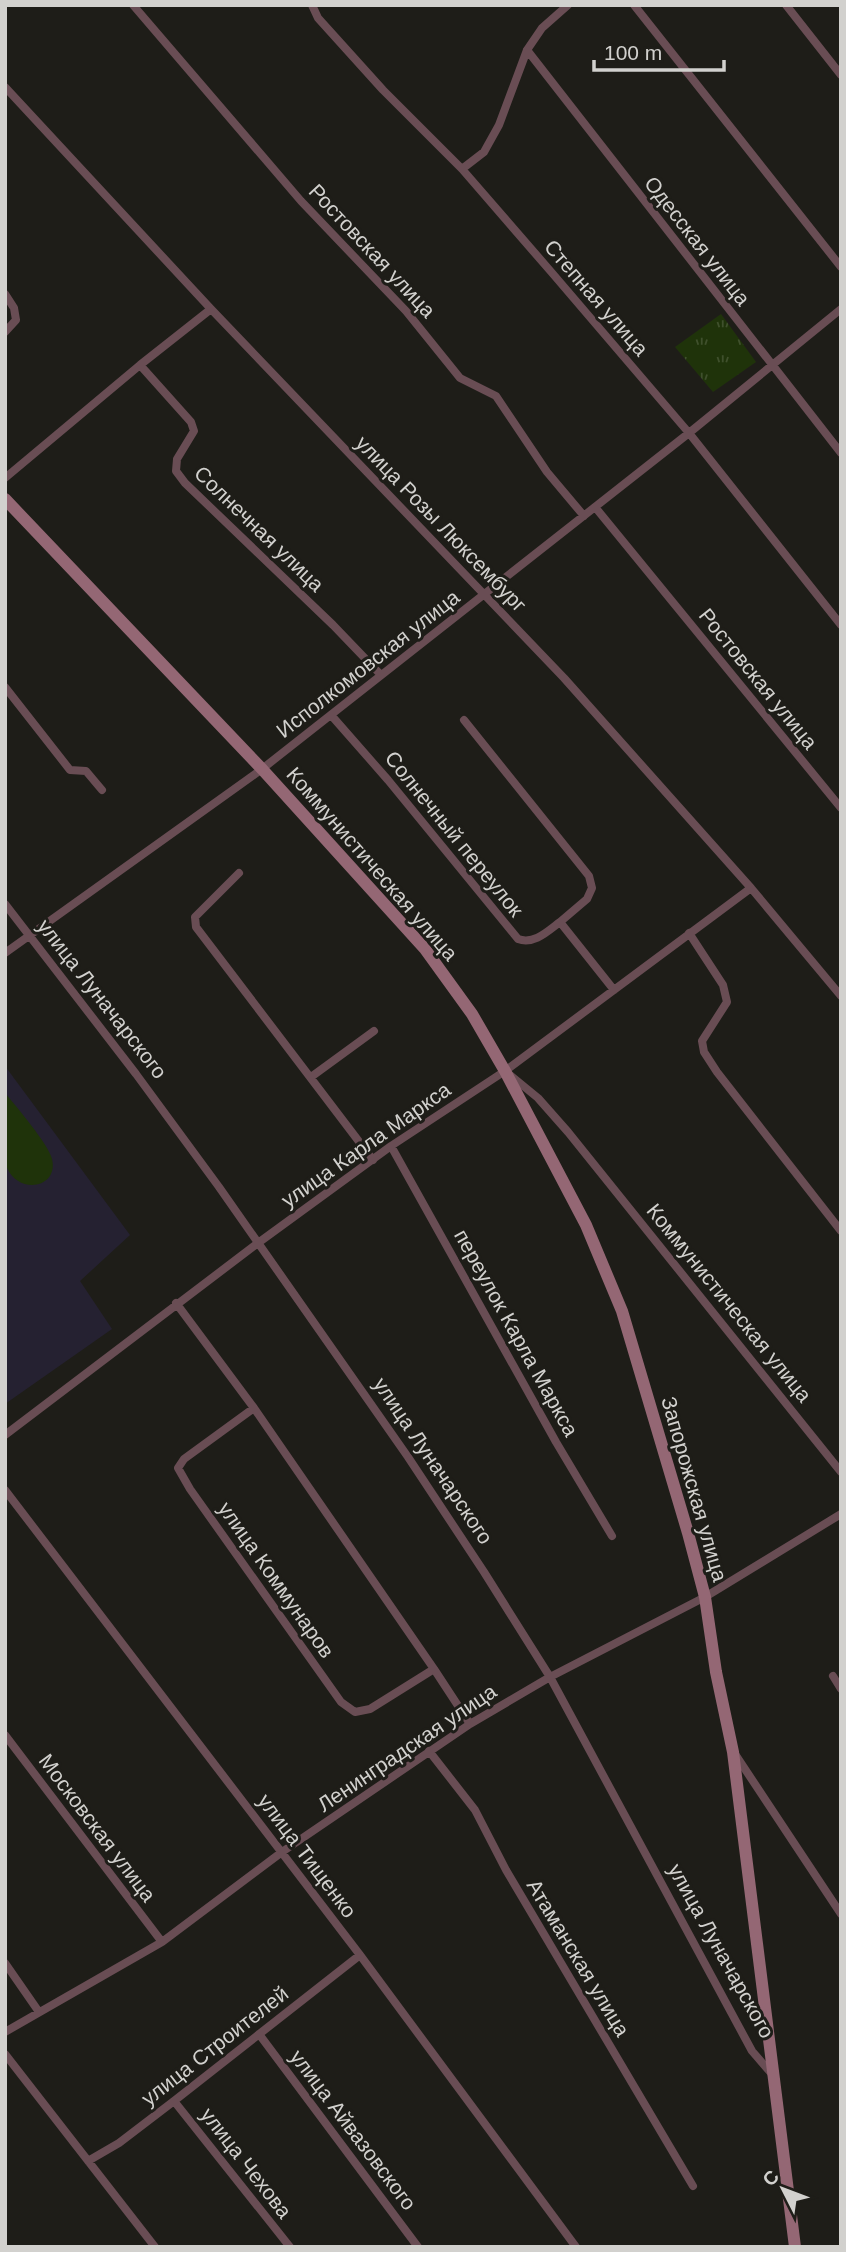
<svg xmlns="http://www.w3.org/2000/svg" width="846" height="2252" font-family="Arial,sans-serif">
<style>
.education{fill:#252131}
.grass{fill:url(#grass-tufts)}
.pitch{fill:#1f330a}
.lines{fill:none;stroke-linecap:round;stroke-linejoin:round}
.street{stroke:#694d54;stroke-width:8}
.secondary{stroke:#946774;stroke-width:12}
.labels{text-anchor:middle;stroke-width:6;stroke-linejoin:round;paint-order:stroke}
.street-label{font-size:21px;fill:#d2d1ce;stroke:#1e1d18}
</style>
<defs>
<pattern id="grass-tufts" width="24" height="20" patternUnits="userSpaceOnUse" patternTransform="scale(1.75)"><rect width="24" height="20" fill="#1f330a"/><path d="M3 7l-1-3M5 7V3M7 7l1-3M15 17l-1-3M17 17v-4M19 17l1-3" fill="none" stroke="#3f502c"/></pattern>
</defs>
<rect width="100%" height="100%" fill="#1e1d18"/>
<!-- education -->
<path class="education" d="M 5,1066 L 130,1235 L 80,1281 L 112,1329 L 5,1404 Z"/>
<!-- grass -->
<path class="grass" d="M 721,314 L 756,362 L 713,392 L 675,347 Z"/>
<!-- pitch -->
<path class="pitch" d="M 5,1093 C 16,1106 49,1145 52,1159 C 59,1188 19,1195 7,1168 C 2,1158 5,1108 5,1093 Z"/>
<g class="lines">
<!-- street -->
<path class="street" d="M 133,5 L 301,201 L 406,311 L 460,378 L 496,396 L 547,472 L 584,516
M 312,5 L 318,18 L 383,90 L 462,169 L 553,274 L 689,433 L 841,625
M 634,5 L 841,267
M 786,5 L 841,75
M 527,50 L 841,453
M 5,87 L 211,309 L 564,678 L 751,888 L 841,996
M 462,169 L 484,152 L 499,125 L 527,50 L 542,28 L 568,5
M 5,294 L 14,308 L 16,320 L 5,332
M 140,365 L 191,422 L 194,431 L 177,459 L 176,471 L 185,483 L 333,625 L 381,675
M 5,478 L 140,365 L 211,309
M 595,507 L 841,808
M 5,687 L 70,770 L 86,771 L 102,790
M 331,715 L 388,780 L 518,939 C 534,945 548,931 560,922
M 464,720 L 589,876 L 592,888 L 587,899 L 560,922 L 614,990
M 239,873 L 195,917 L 196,927 L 373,1160
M 5,904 L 136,1074 L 219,1187 L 408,1457 L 484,1572 L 550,1677 L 752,2051 L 771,2073
M 689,933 L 723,985 L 727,1002 L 702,1041 L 704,1052 L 717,1072 L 841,1231
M 5,953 L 262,769 L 689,433 L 841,309
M 510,1075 L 538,1098 L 568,1132 L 841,1472
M 311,1077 L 374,1031
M 391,1146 L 556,1442 L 612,1536
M 176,1303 L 254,1408 L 434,1669 L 470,1724
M 254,1408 L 184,1459 L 178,1468 L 190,1489 L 341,1702 L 355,1712 L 370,1709 L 434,1669
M 5,1435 L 258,1243 L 391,1146 L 505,1071 L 751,888
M 5,1490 L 360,1955 L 576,2247
M 833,1676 L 841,1689
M 5,1735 L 162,1942
M 429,1751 L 475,1810 L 506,1870 L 693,2186
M 735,1754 L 841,1914
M 5,1963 L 39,2012
M 5,2032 L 162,1942 L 282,1852 L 470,1724 L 550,1677 L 705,1597 L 841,1514
M 259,2034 L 418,2247
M 5,2054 L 155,2247
M 174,2101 L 290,2247
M 88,2161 L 119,2143 L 174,2101 L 360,1955"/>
<!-- secondary -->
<path class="secondary" d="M 5,499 L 262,769 L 425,949 L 472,1014 L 505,1071 L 586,1225 L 622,1311 L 688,1533 L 705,1597 L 716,1672 L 733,1752 L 795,2247"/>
</g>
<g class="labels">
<!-- street labels -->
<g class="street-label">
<text transform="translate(697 241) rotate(52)" y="7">Одесская улица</text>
<text transform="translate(372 251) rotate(47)" y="7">Ростовская улица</text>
<text transform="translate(596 298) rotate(49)" y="7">Степная улица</text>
<text transform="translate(441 524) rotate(46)" y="7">улица Розы Люксембург</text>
<text transform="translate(259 529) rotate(44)" y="7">Солнечная улица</text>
<text transform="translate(368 664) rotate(-38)" y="7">Исполкомовская улица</text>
<text transform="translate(758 679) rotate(51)" y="7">Ростовская улица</text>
<text transform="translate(454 834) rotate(51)" y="7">Солнечный переулок</text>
<text transform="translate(372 864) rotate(49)" y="7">Коммунистическая улица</text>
<text transform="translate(102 999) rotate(52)" y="7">улица Луначарского</text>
<text transform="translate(366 1145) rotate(-35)" y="7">улица Карла Маркса</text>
<text transform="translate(729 1303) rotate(51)" y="7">Коммунистическая улица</text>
<text transform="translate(516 1333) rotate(61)" y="7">переулок Карла Маркса</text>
<text transform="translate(433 1461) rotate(56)" y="7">улица Луначарского</text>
<text transform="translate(694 1489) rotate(74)" y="7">Запорожская улица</text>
<text transform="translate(276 1580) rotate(55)" y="7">улица Коммунаров</text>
<text transform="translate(407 1748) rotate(-34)" y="7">Ленинградская улица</text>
<text transform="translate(97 1828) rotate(53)" y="7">Московская улица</text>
<text transform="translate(307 1856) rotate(53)" y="7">улица Тищенко</text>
<text transform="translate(721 1951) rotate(61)" y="7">улица Луначарского</text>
<text transform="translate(578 1958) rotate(59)" y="7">Атаманская улица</text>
<text transform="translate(215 2046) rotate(-38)" y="7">улица Строителей</text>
<text transform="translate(353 2130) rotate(53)" y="7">улица Айвазовского</text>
<text transform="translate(246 2163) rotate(52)" y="7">улица Чехова</text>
</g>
</g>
<!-- border -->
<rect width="846" height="2252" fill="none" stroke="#d2d1ce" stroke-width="14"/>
<!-- north arrow -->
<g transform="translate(783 2189) rotate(312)" stroke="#1e1d18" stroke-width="5" paint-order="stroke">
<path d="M0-5L12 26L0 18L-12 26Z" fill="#d2d1ce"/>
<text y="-10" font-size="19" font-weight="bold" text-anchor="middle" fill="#d2d1ce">С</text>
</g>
<!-- scale -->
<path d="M594 60v10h130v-10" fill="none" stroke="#d2d1ce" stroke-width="3.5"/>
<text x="604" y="60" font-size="21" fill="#d2d1ce" stroke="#1e1d18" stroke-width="5" paint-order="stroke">100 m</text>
</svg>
